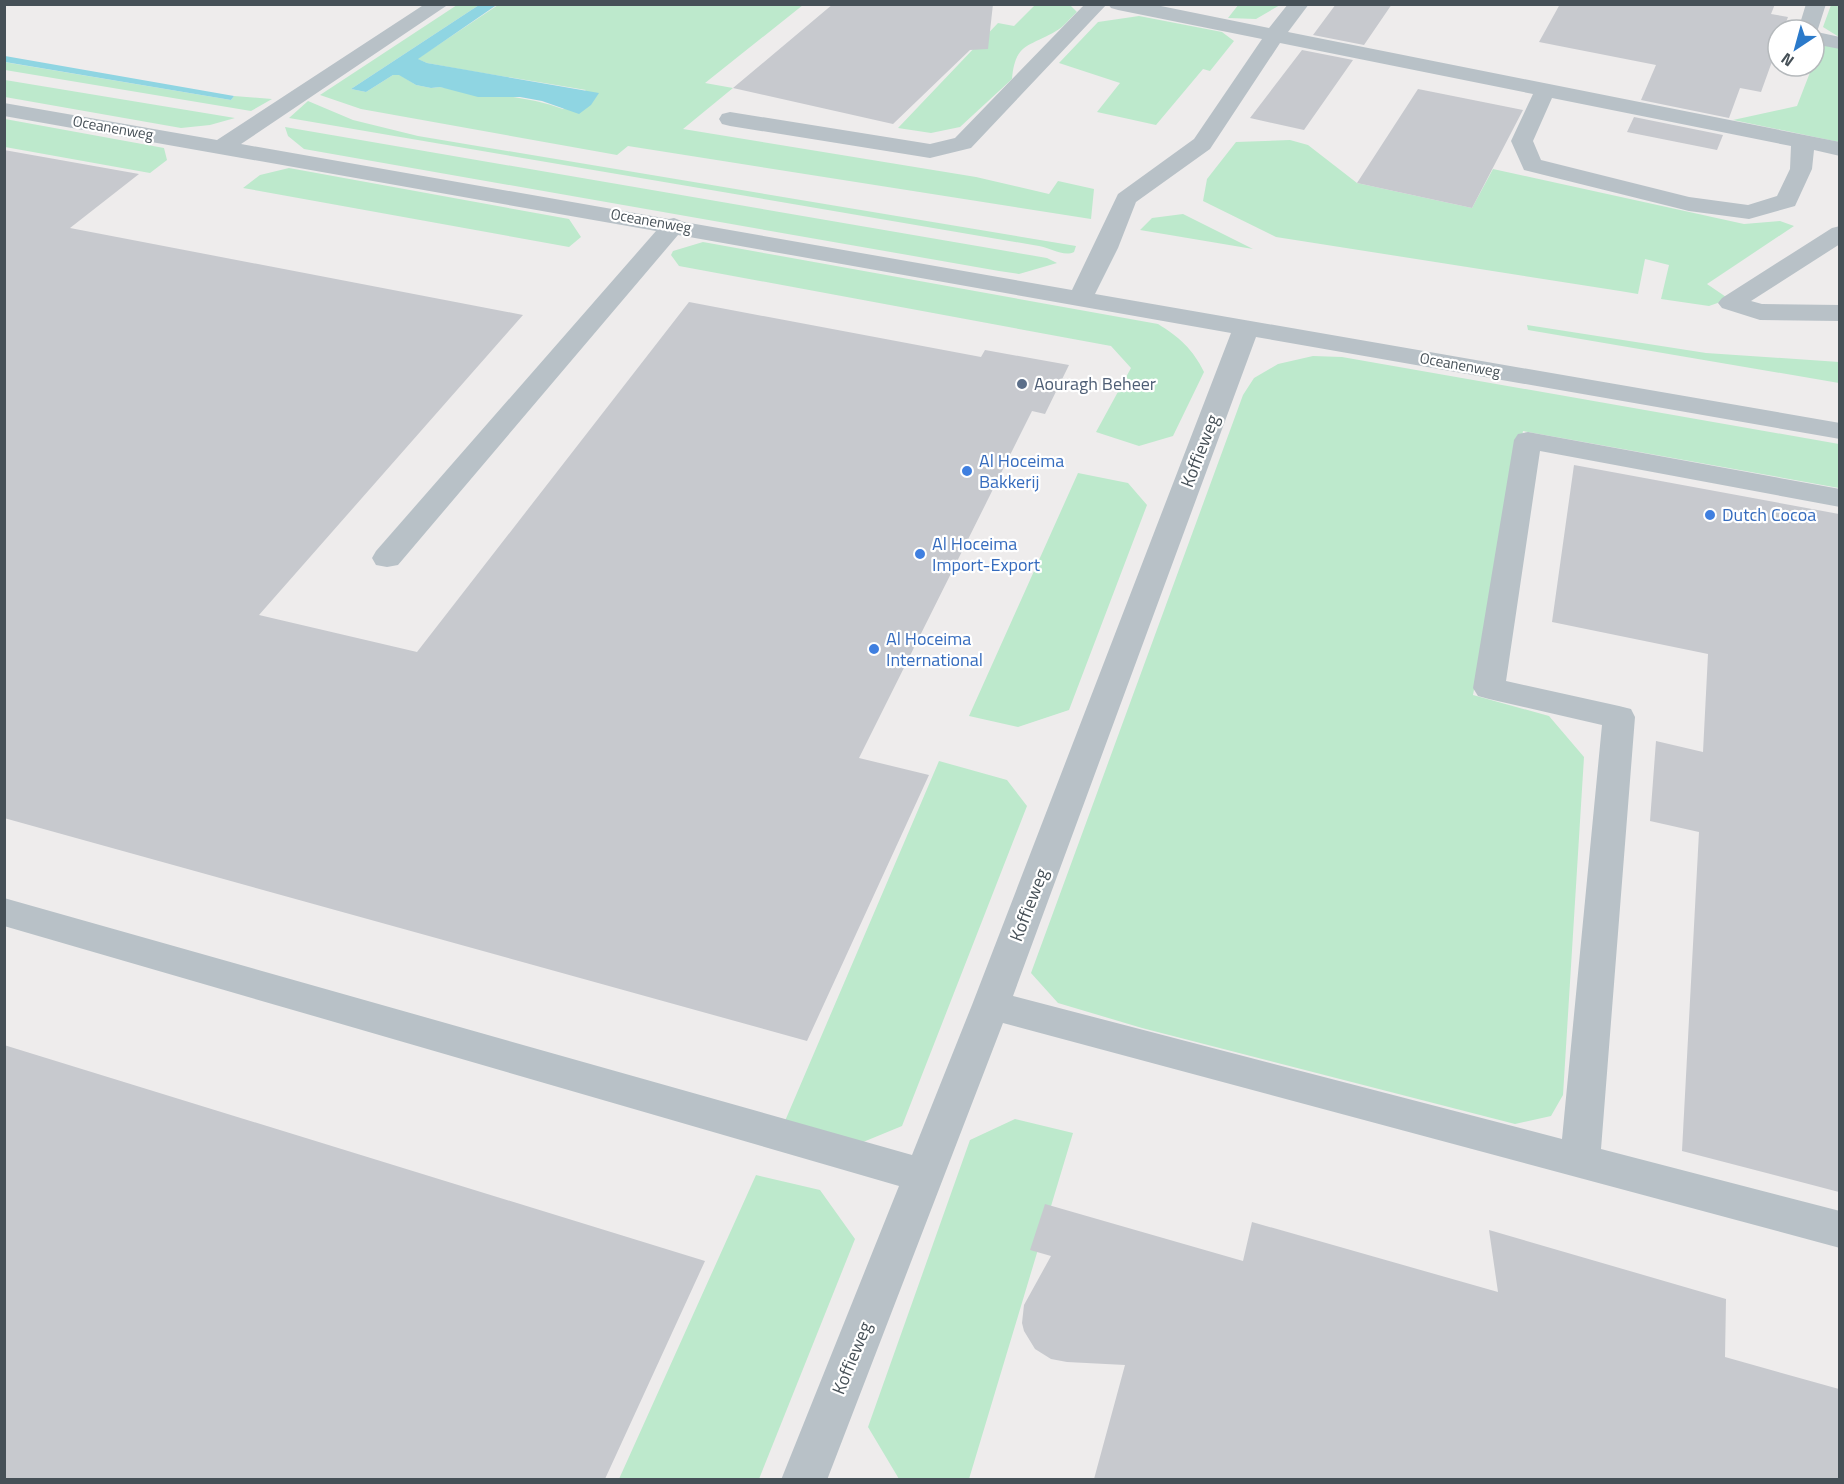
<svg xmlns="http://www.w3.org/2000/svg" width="1844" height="1484" font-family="'Titillium Web',sans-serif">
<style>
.green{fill:#bde9cc}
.water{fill:#8fd5e2}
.building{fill:#c7c9ce}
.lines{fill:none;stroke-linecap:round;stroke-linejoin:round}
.minor{fill:#b8c1c7;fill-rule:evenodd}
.service-dot{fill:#5c6f8a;stroke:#fff;stroke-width:2}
.shop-dot{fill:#3f7fe0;stroke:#fff;stroke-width:2}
.labels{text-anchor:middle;stroke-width:4.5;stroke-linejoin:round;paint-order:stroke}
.far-street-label{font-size:15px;fill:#465057;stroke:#fff}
.service-label{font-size:18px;fill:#4e5e75;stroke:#fff;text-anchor:start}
.street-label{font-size:18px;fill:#465057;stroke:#fff}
.shop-label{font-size:18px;fill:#366cbe;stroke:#fff;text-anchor:start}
</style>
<rect width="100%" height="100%" fill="#eeecec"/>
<!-- green -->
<path class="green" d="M 1239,4 L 1280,4 L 1280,5 L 1256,19 L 1228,18 Z
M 457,5 L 479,5 L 351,89 L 366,92 L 393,75 L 400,75 L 416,85 L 431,88 L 440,87 C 481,95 523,94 563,109 L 586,90 L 465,70 L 427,63 L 417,59 L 498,5 L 803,5 L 705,83 L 733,88 L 683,129 L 976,177 L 1049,194 L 1058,181 L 1094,189 L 1091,219 L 628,146 L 617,155 L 361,109 L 320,95 Z
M 1035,5 L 1070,5 L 1077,12 C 1070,18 1064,27 1056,31 C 1030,47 1015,42 1012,79 L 960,127 L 931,133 L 898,128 L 998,23 L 1014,26 Z
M 1831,5 L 1839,5 L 1839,37 L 1823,27 Z
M 1139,16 L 1222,32 L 1234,41 L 1210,71 L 1203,69 L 1156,125 L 1097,112 L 1120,83 L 1059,63 L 1098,22 Z
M 1821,44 L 1839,48 L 1839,142 L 1733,120 L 1797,106 Z
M 4,62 L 231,100 L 234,96 L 272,99 L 251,111 L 5,70 Z
M 4,80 L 5,80 L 235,118 L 210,125 L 181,128 L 5,97 Z
M 308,101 L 353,120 L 418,136 L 1076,246 L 1074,252 C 1064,257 1050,248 1039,246 L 289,118 Z
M 5,119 L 164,148 L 167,160 L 150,173 L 5,147 Z
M 285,127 L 1047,258 L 1057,263 L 1019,274 L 999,271 L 304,149 L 288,136 Z
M 1290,140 L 1308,145 L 1357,183 L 1472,208 L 1493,169 L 1744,224 L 1780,221 L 1794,226 L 1707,284 L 1729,299 L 1709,306 L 1661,299 L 1669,265 L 1645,259 L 1638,294 L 1620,291 L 1276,237 L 1203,201 L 1207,179 L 1236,142 Z
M 289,168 L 569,219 L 581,237 L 569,247 L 243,188 L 260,175 Z
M 1183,214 L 1253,249 L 1140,230 L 1152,218 Z
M 703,242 L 1158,324 C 1179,337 1193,349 1204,372 L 1173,436 L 1139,446 L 1096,432 L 1131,368 L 1111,346 L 679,266 L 671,255 L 673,251 Z
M 1527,325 L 1706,353 L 1839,362 L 1839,383 L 1528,330 Z
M 1313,356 L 1342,357 L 1839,444 L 1839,488 L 1523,431 L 1473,695 L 1549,716 L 1584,757 L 1563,1095 L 1551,1116 L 1515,1124 L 1142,1028 L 1058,1003 L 1031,973 L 1243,395 L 1254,378 L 1278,364 Z
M 1078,473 L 1128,483 L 1147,505 L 1069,710 L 1018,727 L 969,716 Z
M 939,761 L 1007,780 L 1027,806 L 902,1126 L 851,1147 L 782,1128 Z
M 1015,1119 L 1073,1133 L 969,1479 L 899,1479 L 868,1427 L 970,1140 Z
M 756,1175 L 820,1190 L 855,1239 L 759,1479 L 619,1479 Z"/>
<!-- water -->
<path class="water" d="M 498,4 L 418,59 L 427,63 L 599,93 L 591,105 L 579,114 L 542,101 L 520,97 L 478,97 L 440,87 L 431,88 L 416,85 L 399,75 L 393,75 L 366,92 L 351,89 L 479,5 Z
M 4,56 L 5,56 L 234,96 L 231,100 L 5,62 Z"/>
<!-- building -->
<path class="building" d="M 833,4 L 993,4 L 988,49 L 970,50 L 893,124 L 733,88 Z
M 1336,4 L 1392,4 L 1364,45 L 1313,35 Z
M 1560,4 L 1775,4 L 1771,14 L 1788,17 L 1783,30 L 1778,30 L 1778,45 L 1761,92 L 1740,88 L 1729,118 L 1641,100 L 1656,65 L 1539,42 Z
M 1302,50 L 1353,60 L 1304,130 L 1250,118 Z
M 1418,89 L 1523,110 L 1472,208 L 1357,183 Z
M 1634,117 L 1723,135 L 1717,150 L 1627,132 Z
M 4,150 L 139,174 L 70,228 L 523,315 L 259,615 L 417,652 L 689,302 L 981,357 L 985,350 L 1069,365 L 1045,414 L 1032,411 L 859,758 L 929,775 L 807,1041 L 4,818 Z
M 1574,465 L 1839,514 L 1839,1192 L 1682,1151 L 1699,832 L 1650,821 L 1656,741 L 1703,752 L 1708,654 L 1552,622 Z
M 4,1045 L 705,1261 L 605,1479 L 4,1479 Z
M 1045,1204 L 1243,1261 L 1252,1222 L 1498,1292 L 1489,1230 L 1726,1299 L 1725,1357 L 1839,1389 L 1839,1479 L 1094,1479 L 1125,1365 L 1067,1362 L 1051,1359 L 1035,1349 L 1024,1331 L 1022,1323 L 1024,1305 L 1051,1256 L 1030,1250 Z"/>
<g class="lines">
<!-- minor -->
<path class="minor" d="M 425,4 L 449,4 L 241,144 L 669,219 L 674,218 L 684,222 L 1072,290 L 1118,194 L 1194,139 L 1262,39 L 1118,10 L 1111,8 L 1108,4 L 1151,4 L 1269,28 L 1288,4 L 1309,4 L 1288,32 L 1840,142 L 1840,156 L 1814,150 L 1812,169 L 1795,206 L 1749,219 L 1689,211 L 1524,170 L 1511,141 L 1533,94 L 1280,43 L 1210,149 L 1136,202 L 1118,248 L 1095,294 L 1840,423 L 1840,439 L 1256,337 L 1013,996 L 1562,1139 L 1602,725 L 1489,699 L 1478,696 L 1473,688 L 1514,440 L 1518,434 L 1528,432 L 1840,489 L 1840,507 L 1540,451 L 1506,681 L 1619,706 L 1631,709 L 1635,717 L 1601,1149 L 1840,1211 L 1840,1248 L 1003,1023 L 827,1480 L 781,1480 L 899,1186 L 4,926 L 4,898 L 912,1155 L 972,1005 L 1231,333 L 678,235 L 398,565 L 387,567 L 376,565 L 372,558 L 376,551 L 656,231 L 4,116 L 4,103 L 217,140 ZM 1552,98 L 1791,146 L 1790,169 L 1777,196 L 1748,205 L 1689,197 L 1541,160 L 1533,141 Z
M 1085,4 L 1107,4 L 971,148 L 930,158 L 730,126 L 722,124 L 719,119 L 722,114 L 730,112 L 930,144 L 955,138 Z
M 1806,4 L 1826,4 L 1817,32 L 1840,37 L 1840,49 L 1814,44 L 1814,30 L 1798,30 Z
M 1840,226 L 1840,244 L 1751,301 L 1762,304 L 1840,305 L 1840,321 L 1760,320 L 1722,308 L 1718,303 L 1722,298 L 1832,228 Z"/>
</g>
<!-- markers -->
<circle class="service-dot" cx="1022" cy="384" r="6"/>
<g class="shop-dot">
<circle cx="967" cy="471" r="6"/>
<circle cx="1710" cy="515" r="6"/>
<circle cx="920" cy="554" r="6"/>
<circle cx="874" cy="649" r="6"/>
</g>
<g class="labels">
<!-- far-street labels -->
<g class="far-street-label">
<text transform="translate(113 128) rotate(10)" y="5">Oceanenweg</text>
<text transform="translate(651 221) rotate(10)" y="5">Oceanenweg</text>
<text transform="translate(1460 365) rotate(10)" y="5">Oceanenweg</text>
</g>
<!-- service labels -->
<g class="service-label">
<text x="1034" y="390">Aouragh Beheer</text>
</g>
<!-- street labels -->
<g class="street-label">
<text transform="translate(1200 451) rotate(-69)" y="6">Koffieweg</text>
<text transform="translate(1029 905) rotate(-69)" y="6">Koffieweg</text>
<text transform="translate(852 1358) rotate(-68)" y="6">Koffieweg</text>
</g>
<!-- shop labels -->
<g class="shop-label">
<text x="979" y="467">Al Hoceima<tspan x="979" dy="21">Bakkerij</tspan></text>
<text x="1722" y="521">Dutch Cocoa</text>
<text x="932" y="550">Al Hoceima<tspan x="932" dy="21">Import-Export</tspan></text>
<text x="886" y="645">Al Hoceima<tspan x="886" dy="21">International</tspan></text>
</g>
</g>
<!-- border -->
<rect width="1844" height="1484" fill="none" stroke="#465057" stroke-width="12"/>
<!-- north arrow -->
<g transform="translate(1796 48) rotate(216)"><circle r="28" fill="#ffffff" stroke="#b5b9bc" stroke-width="1.5"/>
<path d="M0-4.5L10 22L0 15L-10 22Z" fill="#2b7aca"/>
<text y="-9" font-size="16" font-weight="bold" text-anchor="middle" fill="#465057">N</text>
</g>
</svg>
